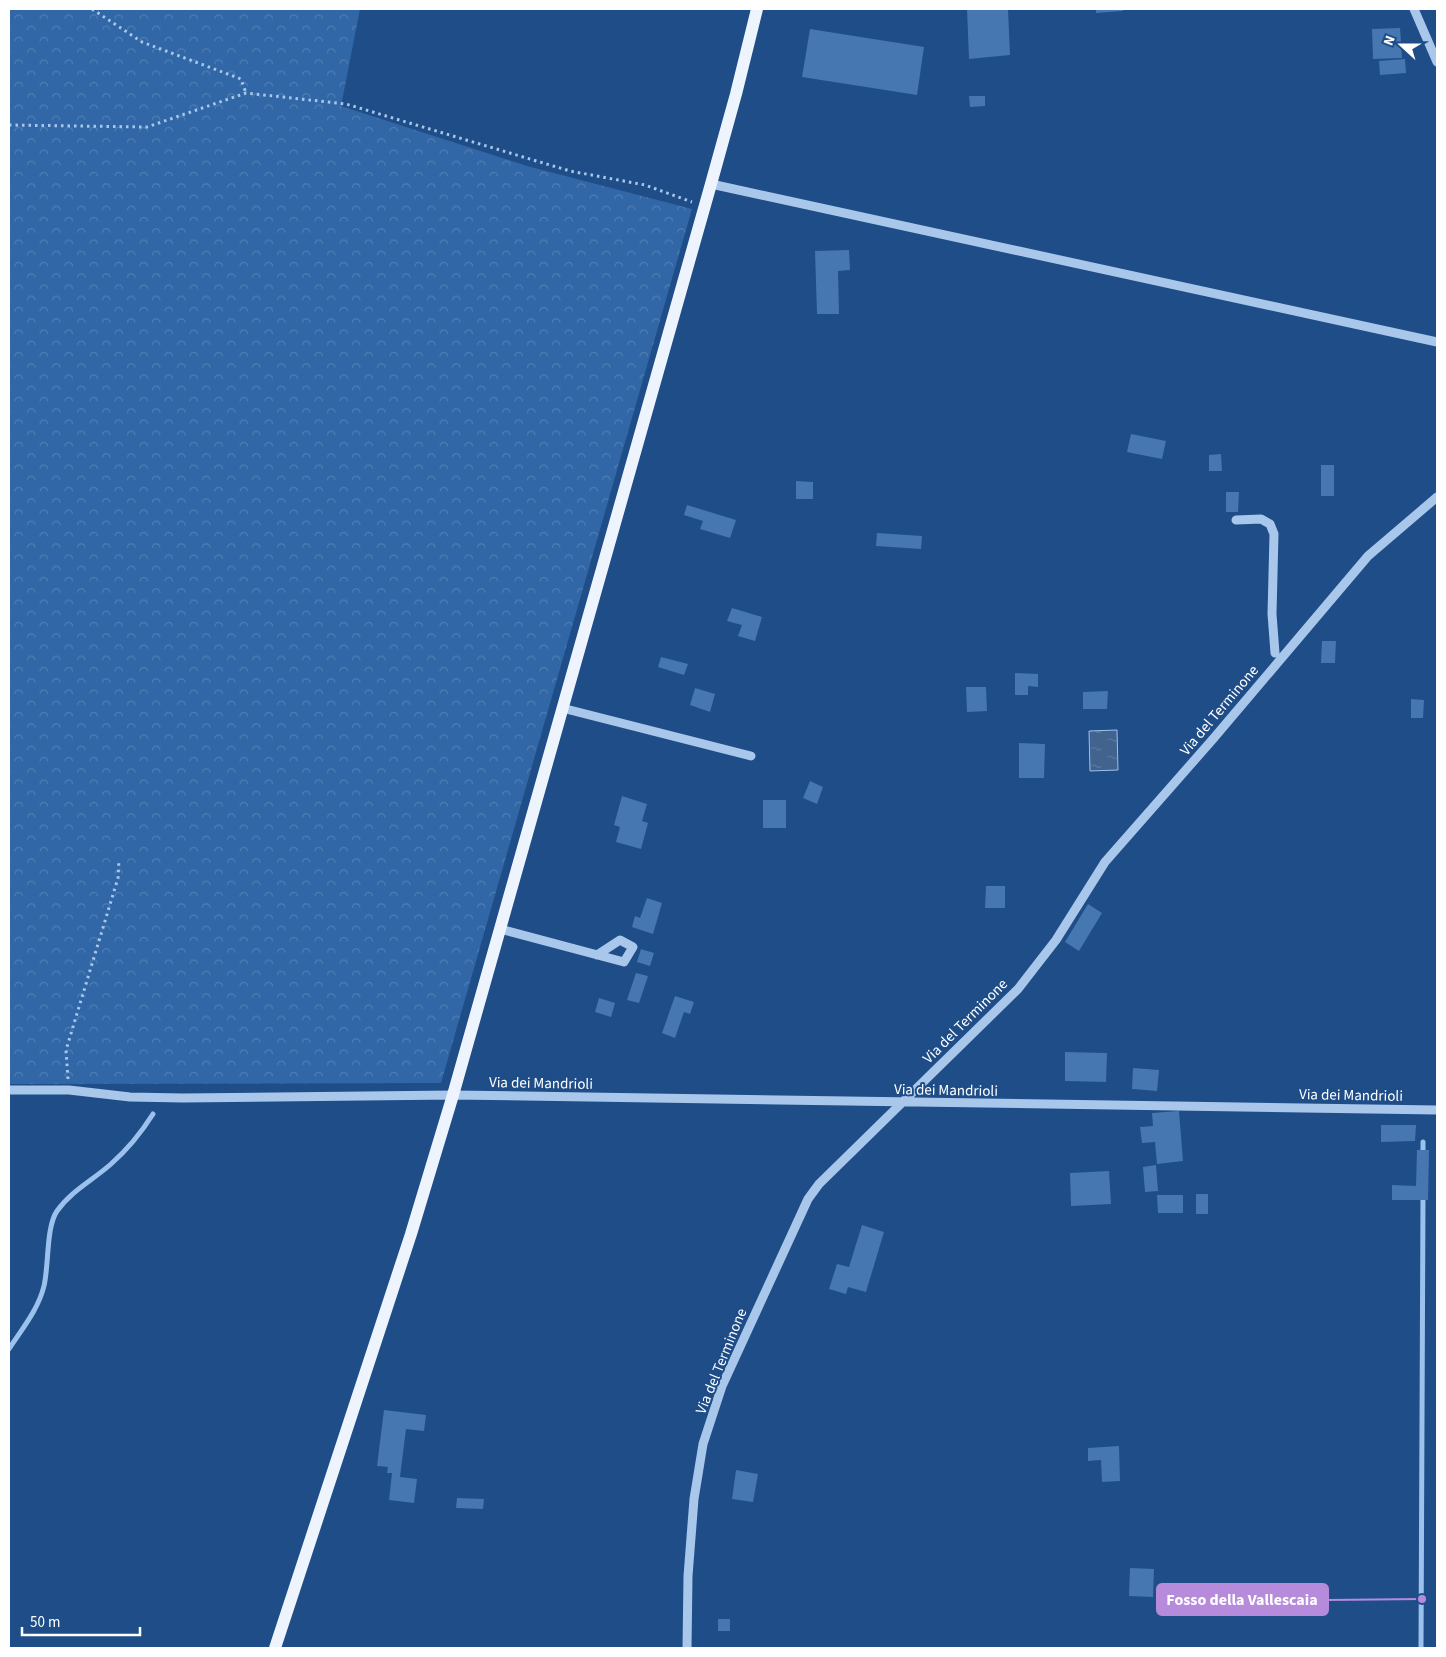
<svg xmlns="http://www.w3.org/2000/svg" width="1446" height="1657" font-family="'Source Sans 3',sans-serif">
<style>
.forest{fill:url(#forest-crowns)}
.water{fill:url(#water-ripples);stroke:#9bc2ed}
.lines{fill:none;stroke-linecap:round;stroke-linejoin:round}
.stream{stroke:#9bc2ed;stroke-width:5}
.building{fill:#4677b1}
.path{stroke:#a8c7eb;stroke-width:3;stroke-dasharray:2.5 4;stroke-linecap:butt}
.minor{stroke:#a8c7eb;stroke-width:9}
.major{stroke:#edf4fe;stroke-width:12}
.labels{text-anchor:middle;stroke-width:4;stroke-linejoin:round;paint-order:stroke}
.street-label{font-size:15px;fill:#fff;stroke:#1e4d88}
.leader{fill:none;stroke:#b68bdc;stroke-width:2}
.callout-dot{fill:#b68bdc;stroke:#1e4d88;stroke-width:2}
.callout{fill:#b68bdc;stroke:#b68bdc;stroke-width:2}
.callout-label{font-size:16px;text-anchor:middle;font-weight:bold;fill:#fff}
</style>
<defs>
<pattern id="forest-crowns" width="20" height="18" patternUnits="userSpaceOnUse" patternTransform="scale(1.25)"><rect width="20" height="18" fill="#3167a6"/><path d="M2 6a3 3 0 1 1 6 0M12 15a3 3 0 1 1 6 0" fill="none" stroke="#507eb3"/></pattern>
<pattern id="water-ripples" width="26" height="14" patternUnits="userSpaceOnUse" patternTransform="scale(1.25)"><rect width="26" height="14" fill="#41638e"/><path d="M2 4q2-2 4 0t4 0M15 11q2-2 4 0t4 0" fill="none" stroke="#5e7a9f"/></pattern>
</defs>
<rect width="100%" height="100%" fill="#1e4d88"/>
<!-- forest -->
<path class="forest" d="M 9,9 L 360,9 L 341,106 L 527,166 L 692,209 L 441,1083 L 9,1084 Z"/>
<!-- water -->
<path class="water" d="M 1117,730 L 1118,770 L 1090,771 L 1089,731 Z"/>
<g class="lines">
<!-- stream -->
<path class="stream" d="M 1423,1157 L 1423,1142
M 9,1349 C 22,1329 38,1310 44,1286 C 49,1265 46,1227 57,1211 C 71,1191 93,1180 111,1164 C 128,1149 141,1133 153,1114
M 1421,1648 L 1423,1195"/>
</g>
<!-- building -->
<path class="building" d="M 967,9 L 1008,9 L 1010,55 L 969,59 Z
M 1096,9 L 1123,9 L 1123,11 L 1096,13 Z
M 1400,28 L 1402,58 L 1373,59 L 1372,29 Z
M 810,29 L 924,47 L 917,95 L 802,77 Z
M 1405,59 L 1406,73 L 1380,75 L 1379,61 Z
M 969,96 L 985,96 L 985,106 L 970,107 Z
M 849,250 L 850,270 L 838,271 L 839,314 L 817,314 L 815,251 Z
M 1131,434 L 1166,441 L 1162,459 L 1127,452 Z
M 1221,454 L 1222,471 L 1209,471 L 1209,455 Z
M 1321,465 L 1334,465 L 1334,496 L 1321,496 Z
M 796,481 L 813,482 L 813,499 L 796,499 Z
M 1226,492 L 1239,492 L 1238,512 L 1226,512 Z
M 687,505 L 736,520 L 730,538 L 700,529 L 703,521 L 684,515 Z
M 877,533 L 922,536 L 921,549 L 876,546 Z
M 732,608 L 762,617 L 755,641 L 738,636 L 742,625 L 727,621 Z
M 1322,641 L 1336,641 L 1335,663 L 1321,663 Z
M 661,657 L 688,664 L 684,675 L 658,667 Z
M 1015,673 L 1038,674 L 1038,687 L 1028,686 L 1028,695 L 1015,695 Z
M 966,687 L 986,687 L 987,711 L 967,712 Z
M 695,688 L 715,694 L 710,712 L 690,705 Z
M 1108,691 L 1107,709 L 1083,709 L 1083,692 Z
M 1411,699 L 1424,700 L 1423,718 L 1411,718 Z
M 1019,743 L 1045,744 L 1044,778 L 1019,778 Z
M 810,781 L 823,787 L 817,804 L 803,798 Z
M 622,796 L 647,804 L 642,821 L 648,823 L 641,849 L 616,842 L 620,827 L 614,825 Z
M 763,800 L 786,800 L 786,828 L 763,828 Z
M 986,886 L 1005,886 L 1005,908 L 985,908 Z
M 647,898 L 662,903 L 653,934 L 632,927 L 635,916 L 640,918 Z
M 1088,904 L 1102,913 L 1079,951 L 1065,942 Z
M 641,949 L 654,953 L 650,966 L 637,962 Z
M 636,973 L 648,976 L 639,1003 L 627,1000 Z
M 675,996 L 694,1002 L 690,1014 L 684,1012 L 675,1038 L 662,1033 Z
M 599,998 L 615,1003 L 611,1017 L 595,1012 Z
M 1065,1052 L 1107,1053 L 1106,1082 L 1065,1081 Z
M 1133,1068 L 1159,1070 L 1157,1091 L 1132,1089 Z
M 1179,1111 L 1183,1161 L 1157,1164 L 1155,1142 L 1142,1143 L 1140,1127 L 1153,1126 L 1152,1113 Z
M 1381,1125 L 1416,1125 L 1415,1141 L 1381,1142 Z
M 1417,1150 L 1429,1150 L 1428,1200 L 1392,1200 L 1392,1185 L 1416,1186 Z
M 1156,1165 L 1158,1191 L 1145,1192 L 1143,1167 Z
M 1109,1171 L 1111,1204 L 1071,1206 L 1070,1173 Z
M 1196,1194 L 1208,1194 L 1208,1214 L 1196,1214 Z
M 1157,1195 L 1183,1195 L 1183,1213 L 1158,1213 Z
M 862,1225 L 884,1232 L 866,1292 L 848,1287 L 846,1294 L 829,1289 L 837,1264 L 849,1267 Z
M 384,1410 L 426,1415 L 424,1431 L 406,1429 L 400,1477 L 417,1479 L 414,1503 L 389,1500 L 392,1473 L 387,1473 L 388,1467 L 377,1466 Z
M 1119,1446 L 1120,1481 L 1102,1482 L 1101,1460 L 1088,1461 L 1088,1448 Z
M 736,1470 L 758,1474 L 753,1502 L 732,1499 Z
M 457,1498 L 484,1499 L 483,1509 L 456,1508 Z
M 1130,1568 L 1154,1569 L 1153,1597 L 1129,1596 Z
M 718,1619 L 730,1619 L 730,1631 L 718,1631 Z"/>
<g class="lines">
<!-- path -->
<path class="path" d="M 92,9 L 142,42 L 241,79 L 246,93
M 9,125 L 147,127 L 246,93 L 346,104 L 570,171 L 645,185 L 692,202
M 68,1079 L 66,1050 L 118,878 L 119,860"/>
<!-- minor -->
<path class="minor" d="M 1414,9 L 1437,62
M 711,184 L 1437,342
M 1236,520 L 1261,519 L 1270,524 L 1274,534 L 1272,614 L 1275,653
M 562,708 L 751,756
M 500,929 L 624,962 L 633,947 L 620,940 L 597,955
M 9,1090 L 69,1090 L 130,1097 L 183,1098 L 453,1095 L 1437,1110
M 687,1648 L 688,1576 L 694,1499 L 703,1444 L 722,1386 L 808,1199 L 819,1184 L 1018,989 L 1056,940 L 1105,862 L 1213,739 L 1368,556 L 1437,497"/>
<!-- major -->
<path class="major" d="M 275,1648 L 411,1234 L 453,1095 L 711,184 L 736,94 L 757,9"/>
</g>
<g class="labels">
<!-- street labels -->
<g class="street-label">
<text transform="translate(1219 710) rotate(-50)" y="5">Via del Terminone</text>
<text transform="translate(965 1021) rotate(-45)" y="5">Via del Terminone</text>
<text transform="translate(541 1083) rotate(1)" y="5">Via dei Mandrioli</text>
<text transform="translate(946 1090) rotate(1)" y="5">Via dei Mandrioli</text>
<text transform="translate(1351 1095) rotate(1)" y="5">Via dei Mandrioli</text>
<text transform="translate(721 1361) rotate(-68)" y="5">Via del Terminone</text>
</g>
</g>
<!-- callouts -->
<path class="leader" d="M1422 1599L1328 1600"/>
<circle class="callout-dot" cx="1422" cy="1599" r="5"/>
<rect class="callout" x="1157" y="1584" width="171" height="31" rx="5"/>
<g class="callout-label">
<text x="1242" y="1605">Fosso della Vallescaia</text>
</g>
<!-- border -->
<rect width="1446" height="1657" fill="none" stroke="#ffffff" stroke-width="20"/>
<!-- north arrow -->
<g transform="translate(1401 45) rotate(291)" stroke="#1e4d88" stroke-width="4" paint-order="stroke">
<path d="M0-4L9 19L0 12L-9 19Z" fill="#ffffff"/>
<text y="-8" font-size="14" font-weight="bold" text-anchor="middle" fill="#ffffff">N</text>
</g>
<!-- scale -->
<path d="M22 1627v8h118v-8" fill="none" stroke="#ffffff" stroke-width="2.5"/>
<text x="30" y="1627" font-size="15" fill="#ffffff" stroke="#1e4d88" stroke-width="4" paint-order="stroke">50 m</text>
</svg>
